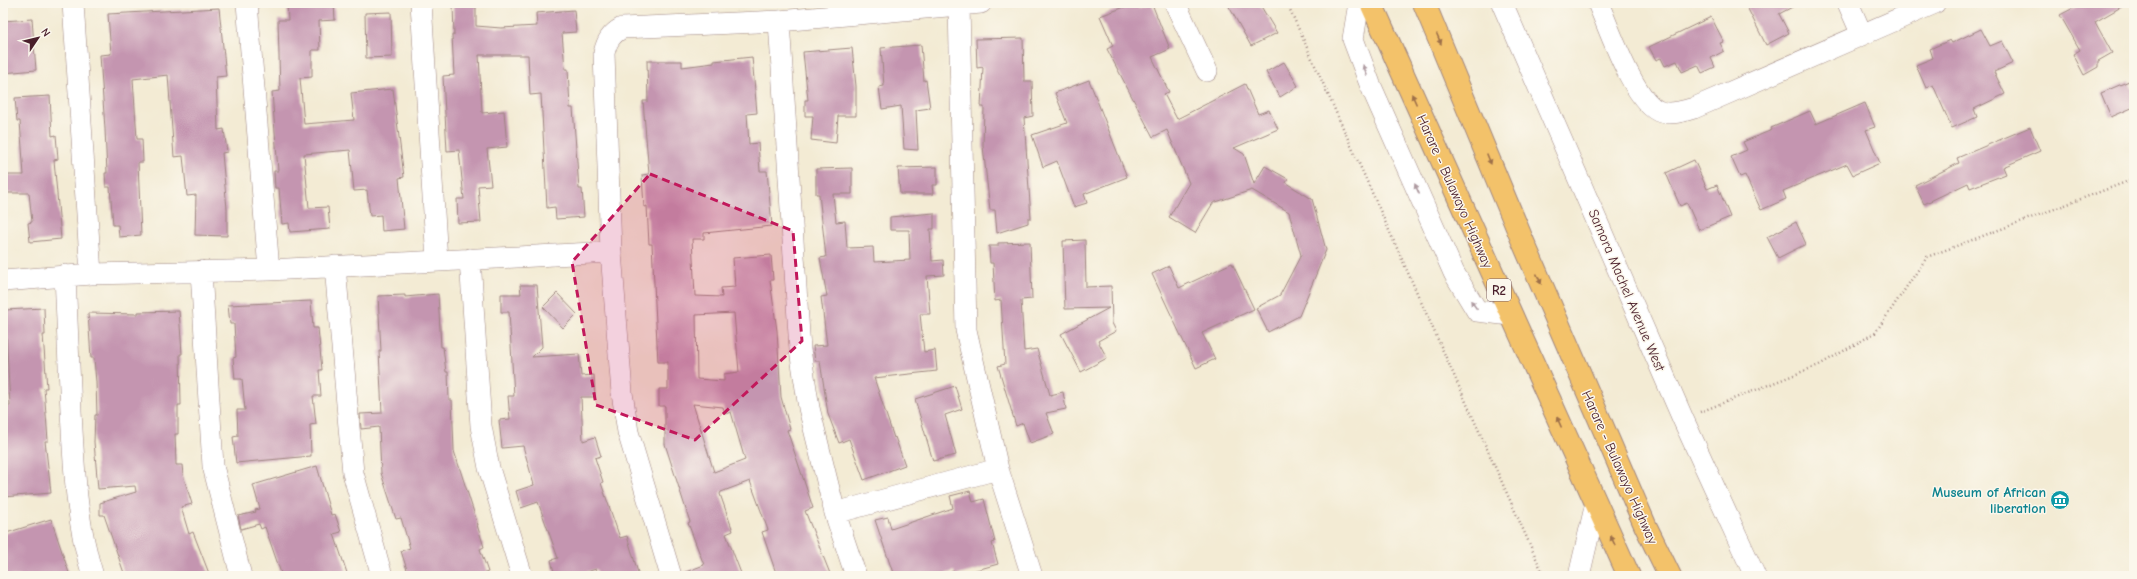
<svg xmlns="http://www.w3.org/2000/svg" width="2137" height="579" font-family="'Comic Neue',sans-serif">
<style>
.building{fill:#c495b0;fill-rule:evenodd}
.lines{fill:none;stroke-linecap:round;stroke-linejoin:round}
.minor-casing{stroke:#9e8580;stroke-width:22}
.highway-casing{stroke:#9e8580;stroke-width:24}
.path{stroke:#9e8580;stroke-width:2.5;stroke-dasharray:1 3;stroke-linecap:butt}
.minor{stroke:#fff;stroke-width:21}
.highway{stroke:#f3c26a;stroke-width:22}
.oneway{fill:#9e704a}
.oneway2{fill:#ae9aa0}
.marked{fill:#c2185b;fill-opacity:0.2;stroke:#c2185b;stroke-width:3;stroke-dasharray:8 5;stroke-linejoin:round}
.labels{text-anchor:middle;stroke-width:3;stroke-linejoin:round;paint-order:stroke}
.shield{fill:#fbf7ec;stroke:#7f6065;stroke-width:1}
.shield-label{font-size:13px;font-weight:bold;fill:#4a1f2b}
.street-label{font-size:14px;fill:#4a1f2b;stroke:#fbf7ec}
.culture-label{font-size:14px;font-weight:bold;fill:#0d838f;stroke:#fbf7ec;text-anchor:end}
</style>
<rect width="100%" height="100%" fill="#fbf7ec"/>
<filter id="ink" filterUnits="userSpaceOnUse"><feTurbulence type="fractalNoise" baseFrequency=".025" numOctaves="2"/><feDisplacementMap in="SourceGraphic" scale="8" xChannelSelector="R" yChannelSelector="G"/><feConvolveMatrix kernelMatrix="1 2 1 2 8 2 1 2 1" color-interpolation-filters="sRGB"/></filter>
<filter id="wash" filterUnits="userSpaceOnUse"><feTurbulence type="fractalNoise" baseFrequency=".012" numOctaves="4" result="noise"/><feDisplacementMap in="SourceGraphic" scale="16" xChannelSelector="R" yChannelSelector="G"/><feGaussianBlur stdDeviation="0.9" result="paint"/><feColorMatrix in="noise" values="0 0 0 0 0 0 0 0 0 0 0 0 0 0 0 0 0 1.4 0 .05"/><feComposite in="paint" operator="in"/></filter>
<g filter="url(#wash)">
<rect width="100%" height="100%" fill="#f3ebd4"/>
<g id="blocks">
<!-- building -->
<path class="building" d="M 287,3 L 334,3 L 335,20 L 319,21 L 320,50 L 312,50 L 312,77 L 300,78 L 304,124 L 354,120 L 351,93 L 393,89 L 404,177 L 399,178 L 404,229 L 382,231 L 381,215 L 370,216 L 367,190 L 354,191 L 350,150 L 304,154 L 309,208 L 328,207 L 330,229 L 290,232 L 289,223 L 282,224 L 279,188 L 275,188 L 274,171 L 278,171 L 272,92 L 280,91 L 278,20 L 288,20 Z
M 1136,3 L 1139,8 L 1152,4 L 1170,49 L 1152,57 L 1169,92 L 1164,94 L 1177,119 L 1245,84 L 1258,114 L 1269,110 L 1278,129 L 1234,148 L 1244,154 L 1254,184 L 1265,166 L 1288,179 L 1286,183 L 1312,199 L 1326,250 L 1299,316 L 1268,332 L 1256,308 L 1280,295 L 1301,255 L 1289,212 L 1252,190 L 1213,203 L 1195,233 L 1169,217 L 1189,183 L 1167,130 L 1153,137 L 1107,49 L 1113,46 L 1100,16 Z
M 1227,3 L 1259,3 L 1277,33 L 1251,46 Z
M 1745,3 L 1800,3 L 1779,14 L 1789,33 L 1766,45 Z
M 2083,3 L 2128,3 L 2095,22 L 2112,53 L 2098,61 L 2098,67 L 2084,75 L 2073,54 L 2080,50 L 2060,15 Z
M 476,4 L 476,26 L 501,28 L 537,26 L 536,13 L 574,10 L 576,32 L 562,33 L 565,69 L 568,69 L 570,108 L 573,108 L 579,189 L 582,189 L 584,217 L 556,219 L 555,207 L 547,208 L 541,94 L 530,95 L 528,55 L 479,55 L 482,113 L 504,111 L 507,147 L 487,149 L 491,185 L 478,186 L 481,222 L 458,223 L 457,199 L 464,199 L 459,150 L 447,151 L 443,76 L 454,75 L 452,35 L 454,35 L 453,5 Z
M 219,8 L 226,76 L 216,77 L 218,130 L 224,129 L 227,152 L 222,153 L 227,209 L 227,236 L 195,235 L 196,195 L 187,196 L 183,156 L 174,157 L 168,75 L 133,79 L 137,139 L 142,139 L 143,162 L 138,162 L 141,235 L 119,237 L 118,225 L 113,225 L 110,187 L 106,187 L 105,173 L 107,173 L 105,129 L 100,55 L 111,54 L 108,14 Z
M 391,12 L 392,57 L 366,58 L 365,13 Z
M 1711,17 L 1724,42 L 1720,43 L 1724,51 L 1711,58 L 1715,67 L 1702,73 L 1698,65 L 1682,72 L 1677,61 L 1665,66 L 1661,58 L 1656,60 L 1649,47 Z
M 32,19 L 36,70 L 3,73 L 3,56 L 5,56 L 3,21 Z
M 1981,29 L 1990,46 L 2002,41 L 2013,63 L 1994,72 L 2005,94 L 1974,109 L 1977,117 L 1952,128 L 1933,85 L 1926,88 L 1916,65 L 1933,58 L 1930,49 L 1950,40 L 1952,43 Z
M 1023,38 L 1024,81 L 1032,81 L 1033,116 L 1024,118 L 1031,218 L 1028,218 L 1028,223 L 997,233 L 995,210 L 990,210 L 983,146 L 984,107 L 981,107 L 983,67 L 977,68 L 976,39 Z
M 921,45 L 924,81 L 926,80 L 930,108 L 916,110 L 918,150 L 904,149 L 901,106 L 882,109 L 879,87 L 884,86 L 881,48 Z
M 852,48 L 856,86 L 856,116 L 838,116 L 836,143 L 811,140 L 813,116 L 805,116 L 805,100 L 808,100 L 803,52 Z
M 752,57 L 757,113 L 747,114 L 749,144 L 758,143 L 760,171 L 767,171 L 772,226 L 704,233 L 704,239 L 692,239 L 695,296 L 722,297 L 721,288 L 735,287 L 733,258 L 771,255 L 773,280 L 770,280 L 777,331 L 781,397 L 790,429 L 787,430 L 813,508 L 805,511 L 831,576 L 777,576 L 762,532 L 768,530 L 750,481 L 721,492 L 720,494 L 733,531 L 726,534 L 742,576 L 683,576 L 683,573 L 704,565 L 688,523 L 690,522 L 665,444 L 665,406 L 659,406 L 659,389 L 668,389 L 668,362 L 658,362 L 652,244 L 649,244 L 647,206 L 644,207 L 642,175 L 649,174 L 643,101 L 648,101 L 647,61 L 682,61 L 682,67 L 714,63 L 714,61 ZM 734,313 L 739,372 L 724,374 L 724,381 L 697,379 L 696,315 ZM 693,404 L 723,407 L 725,414 L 731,412 L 745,460 L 714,472 Z
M 1284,62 L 1298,86 L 1280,97 L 1266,72 Z
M 1089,80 L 1127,177 L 1084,194 L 1087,203 L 1074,207 L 1057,161 L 1043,167 L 1032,135 L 1067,123 L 1055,93 Z
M 2129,81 L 2134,94 L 2134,107 L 2111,117 L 2101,93 Z
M 50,96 L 52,136 L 56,135 L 58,159 L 54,160 L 61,239 L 30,242 L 28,223 L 32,222 L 29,193 L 6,193 L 6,175 L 24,175 L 20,121 L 17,121 L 15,98 Z
M 1865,103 L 1875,127 L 1866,130 L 1880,163 L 1853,175 L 1847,164 L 1783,191 L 1786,199 L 1761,210 L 1745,175 L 1740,177 L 1731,157 L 1747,150 L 1743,142 L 1772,130 L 1771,128 L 1810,111 L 1816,124 Z
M 2030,127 L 2040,151 L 2003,167 L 2006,174 L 1970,188 L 1968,183 L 1924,204 L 1915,185 L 1959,163 L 1957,158 Z
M 1694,160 L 1707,189 L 1717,185 L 1730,217 L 1699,230 L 1687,203 L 1680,206 L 1666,173 Z
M 937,167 L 937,185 L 932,185 L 933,194 L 900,194 L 898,168 Z
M 852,168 L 852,194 L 833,194 L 836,222 L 845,221 L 847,248 L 873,247 L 874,262 L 910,260 L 909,230 L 890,230 L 890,217 L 934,213 L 934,229 L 930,229 L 932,261 L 943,260 L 944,275 L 927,276 L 930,314 L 920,314 L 924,352 L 935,350 L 937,371 L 874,378 L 894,438 L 895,437 L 905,465 L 864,480 L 849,439 L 839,443 L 828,414 L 820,361 L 815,361 L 813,346 L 827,345 L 821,297 L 827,296 L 820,258 L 826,257 L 819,194 L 816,194 L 816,169 Z
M 1796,222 L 1806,244 L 1778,258 L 1767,237 Z
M 1085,240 L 1086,287 L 1111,286 L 1112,323 L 1116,331 L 1098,341 L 1107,358 L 1081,372 L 1061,334 L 1109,308 L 1065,309 L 1063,241 Z
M 1030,242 L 1032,299 L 1021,300 L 1024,351 L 1037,349 L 1050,395 L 1063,392 L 1066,409 L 1046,413 L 1054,434 L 1030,443 L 1023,423 L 1016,426 L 998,366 L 1005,364 L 1001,300 L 995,301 L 993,263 L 990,263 L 989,246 L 998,246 L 998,243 Z
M 1232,263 L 1254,309 L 1202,333 L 1215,359 L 1196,368 L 1152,274 L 1169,266 L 1179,288 Z
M 520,285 L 537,285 L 542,347 L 532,357 L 579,354 L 581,376 L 594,375 L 595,397 L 581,397 L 583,441 L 595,437 L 601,456 L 595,458 L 603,482 L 601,483 L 620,538 L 627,536 L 639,576 L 599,576 L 596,569 L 573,576 L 555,576 L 551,560 L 558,558 L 538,502 L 521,508 L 516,491 L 534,485 L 523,446 L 502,448 L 499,420 L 510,419 L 508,396 L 514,396 L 509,312 L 501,312 L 501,294 L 521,294 Z
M 557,293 L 577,314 L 563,328 L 543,307 Z
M 438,294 L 441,347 L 443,347 L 446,372 L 448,372 L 449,400 L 452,400 L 454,451 L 478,525 L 477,525 L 484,547 L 480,549 L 488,572 L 476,576 L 409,576 L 401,551 L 410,548 L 401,518 L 396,519 L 381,473 L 379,427 L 361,429 L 360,414 L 382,413 L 379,351 L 381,351 L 378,296 L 405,295 L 405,297 Z
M 311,301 L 313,328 L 318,328 L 322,370 L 319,370 L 321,396 L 313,396 L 316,424 L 310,425 L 311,456 L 236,463 L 233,437 L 238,436 L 237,410 L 245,410 L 242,379 L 235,379 L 233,358 L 236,357 L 234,324 L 230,324 L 228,305 Z
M 44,308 L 45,335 L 43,335 L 47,388 L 44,388 L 48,441 L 45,441 L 51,493 L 3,497 L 3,407 L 10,406 L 5,310 Z
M 179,311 L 182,354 L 180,354 L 181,405 L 178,405 L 178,434 L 175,434 L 176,465 L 182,465 L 183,475 L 192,504 L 181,507 L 189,534 L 193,532 L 210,576 L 125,576 L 104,515 L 100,515 L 100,503 L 136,492 L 135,486 L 98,489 L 94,442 L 95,415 L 97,415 L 96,382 L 94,358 L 91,358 L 88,313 L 138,314 L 138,312 Z
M 955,386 L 962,409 L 945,415 L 956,455 L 933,461 L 915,399 Z
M 317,466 L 331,515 L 335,514 L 341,532 L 334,534 L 348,576 L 282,576 L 265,527 L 261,529 L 259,524 L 241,529 L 238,516 L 256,512 L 255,510 L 260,509 L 253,485 Z
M 970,491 L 973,502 L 984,499 L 995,542 L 992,543 L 998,564 L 955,576 L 954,571 L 940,576 L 894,576 L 875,520 L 888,517 L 891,529 L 953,508 L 950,496 Z
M 51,519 L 70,576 L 3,576 L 3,534 Z"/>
</g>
</g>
<g filter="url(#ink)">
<use href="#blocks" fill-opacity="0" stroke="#9e8580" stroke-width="1"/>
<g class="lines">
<defs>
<path id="minor" d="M 73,3 L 91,274
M 247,3 L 269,270
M 421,3 L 437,261
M 1175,3 L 1207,71
M 1359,3 L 1353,39 L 1370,84 L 1454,273 L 1477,311 L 1510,315
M 1502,3 L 1683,419 L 1755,576
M 1598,3 C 1609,28 1635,105 1661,112 C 1672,115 1684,111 1694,108 L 1935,3
M 1848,3 L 1862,35
M 959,4 L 966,330 L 998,469 L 1032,576
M 779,21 L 800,350 L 809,408 L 835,513 L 856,576
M 470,259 L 481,426 L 489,468 L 522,576
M 335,266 L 353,473 L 382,576
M 201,271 L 213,466 L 241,576
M 65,275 C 67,320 69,366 71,411 C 74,467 76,522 93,576
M 3,281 L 91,274 L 269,270 L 611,252
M 835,513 L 998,469
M 671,576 L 628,432 L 622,393 L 611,252 L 604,53 C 607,41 611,34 622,28 L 779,21 L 981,3
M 1579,576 L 1596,503"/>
<path id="highway" d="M 1371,3 L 1629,576
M 1424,3 L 1521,237 L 1645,525 L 1670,576"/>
</defs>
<!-- minor casing -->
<use href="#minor" class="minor-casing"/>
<!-- highway casing -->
<use href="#highway" class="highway-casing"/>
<!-- path -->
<path class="path" d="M 1287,3 L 1544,576
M 1700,412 L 1819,365 L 1875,333 L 1927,257 L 2134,179"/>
<!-- minor -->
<use href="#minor" class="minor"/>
<!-- highway -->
<use href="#highway" class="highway"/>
</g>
<!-- one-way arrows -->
<defs><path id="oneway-solid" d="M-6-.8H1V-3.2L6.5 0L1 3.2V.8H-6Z"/></defs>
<g class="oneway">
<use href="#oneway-solid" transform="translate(1439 39) rotate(67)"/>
<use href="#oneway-solid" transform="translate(1414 99) rotate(-114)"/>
<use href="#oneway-solid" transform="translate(1489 159) rotate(68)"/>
<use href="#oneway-solid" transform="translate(1539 279) rotate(66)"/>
<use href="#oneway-solid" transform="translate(1559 422) rotate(-114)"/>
<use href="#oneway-solid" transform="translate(1613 541) rotate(-115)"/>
</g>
<g class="oneway2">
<use href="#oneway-solid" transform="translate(1365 70) rotate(-111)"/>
<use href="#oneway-solid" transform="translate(1417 189) rotate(-114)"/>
<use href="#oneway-solid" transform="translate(1474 305) rotate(-125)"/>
</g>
</g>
<!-- marked area -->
<path class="marked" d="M 650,174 L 793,231 L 802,341 L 695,440 L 596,405 L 572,262 Z"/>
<!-- icons -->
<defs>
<symbol id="museum-disc" viewBox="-11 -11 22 22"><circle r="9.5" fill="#0f9aa8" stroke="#fbf7ec"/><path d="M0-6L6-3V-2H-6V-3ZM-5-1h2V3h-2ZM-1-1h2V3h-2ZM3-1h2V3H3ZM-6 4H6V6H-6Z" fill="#fff"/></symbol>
</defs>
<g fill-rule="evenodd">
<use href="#museum-disc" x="2049" y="489" width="22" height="22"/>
</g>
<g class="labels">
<!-- shield labels -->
<rect class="shield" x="1487" y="279" width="24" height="22" rx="3"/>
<g class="shield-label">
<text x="1499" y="295">R2</text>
</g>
<!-- street labels -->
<g class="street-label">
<text transform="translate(1455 191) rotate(66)" y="5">Harare - Bulawayo Highway</text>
<text transform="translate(1627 290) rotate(67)" y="5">Samora Machel Avenue West</text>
<text transform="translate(1620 467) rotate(66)" y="5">Harare - Bulawayo Highway</text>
</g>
<!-- culture labels -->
<g class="culture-label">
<text x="2046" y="497">Museum of African<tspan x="2046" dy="16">liberation</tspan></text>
</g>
</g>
<!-- margin -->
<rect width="2137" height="579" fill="none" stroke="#fbf7ec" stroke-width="16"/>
<!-- north arrow -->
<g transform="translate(38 38) rotate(55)" stroke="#fbf7ec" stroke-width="3" paint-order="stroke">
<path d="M0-3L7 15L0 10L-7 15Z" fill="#4a1f2b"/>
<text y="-6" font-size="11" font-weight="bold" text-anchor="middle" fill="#4a1f2b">N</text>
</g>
</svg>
